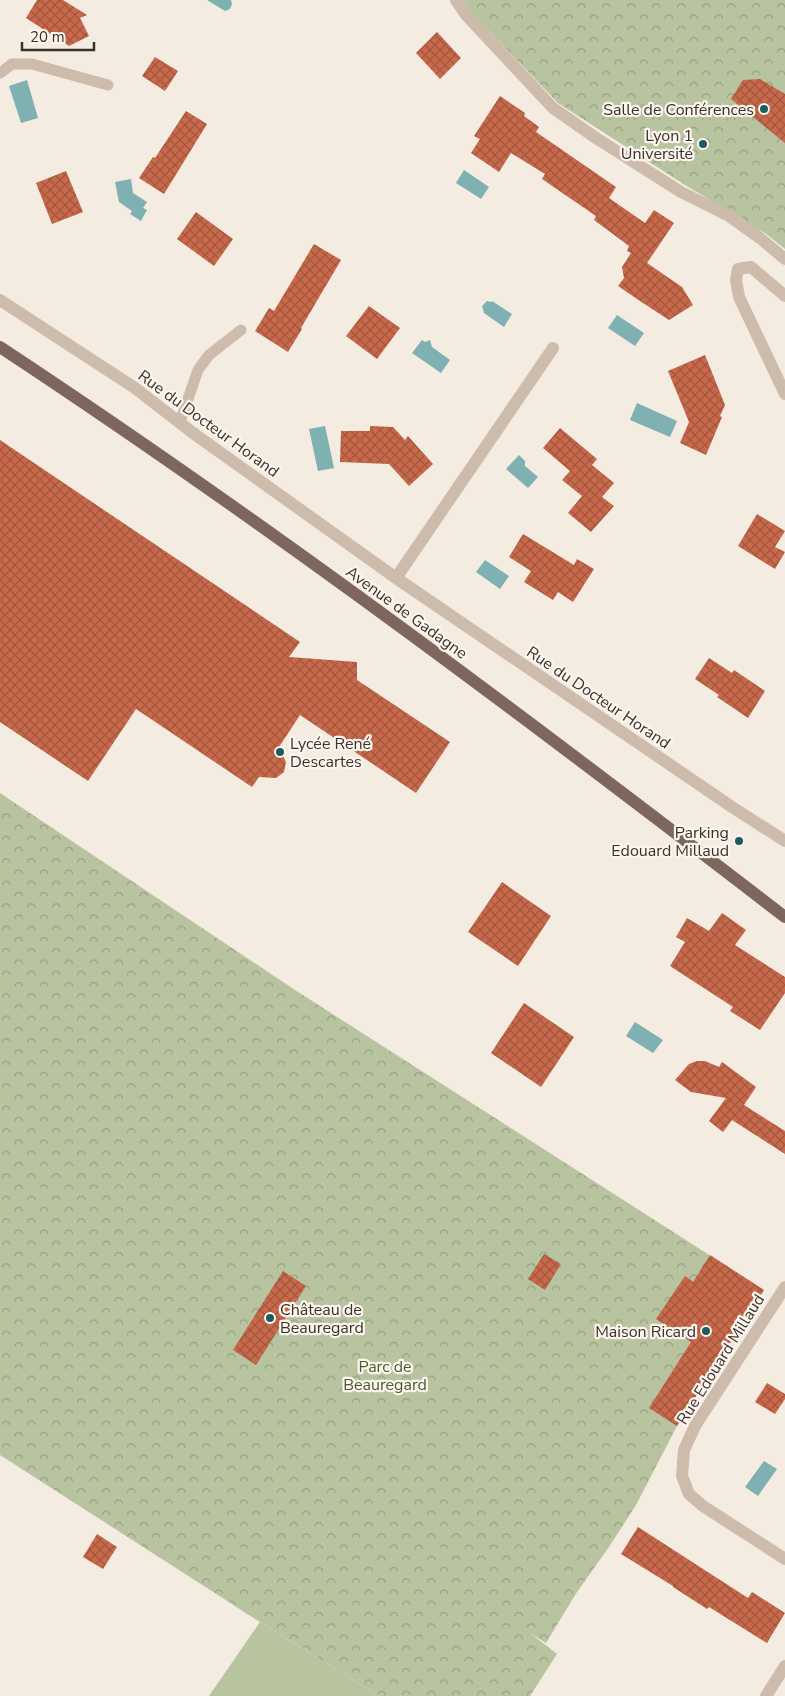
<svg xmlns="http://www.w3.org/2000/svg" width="785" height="1696" font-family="'Nunito Sans',sans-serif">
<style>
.forest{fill:url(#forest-crowns)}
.pitch{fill:#b8c4a0}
.water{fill:#7fb0b2}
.building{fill:url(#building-cross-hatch)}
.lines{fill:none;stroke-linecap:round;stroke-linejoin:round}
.service{stroke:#cdbbac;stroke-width:11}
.minor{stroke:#cdbbac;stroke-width:12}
.primary{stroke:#7d675c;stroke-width:12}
.poi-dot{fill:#1f5a5e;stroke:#fbf5ee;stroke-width:2}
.labels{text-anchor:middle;stroke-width:4.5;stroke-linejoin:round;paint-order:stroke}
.poi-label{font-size:16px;fill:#3b302b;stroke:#fbf5ee;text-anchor:end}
.street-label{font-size:16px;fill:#3b302b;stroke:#fbf5ee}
.park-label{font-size:16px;fill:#4a5a2e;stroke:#fbf5ee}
</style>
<defs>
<pattern id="forest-crowns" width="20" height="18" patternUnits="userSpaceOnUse" patternTransform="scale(1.25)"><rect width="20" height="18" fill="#b8c4a0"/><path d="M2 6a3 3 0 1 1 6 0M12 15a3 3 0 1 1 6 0" fill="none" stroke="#97a083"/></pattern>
<pattern id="building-cross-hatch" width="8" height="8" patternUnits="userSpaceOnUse" patternTransform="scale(1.25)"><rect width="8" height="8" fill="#c8694b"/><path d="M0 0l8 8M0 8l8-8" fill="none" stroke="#a4573f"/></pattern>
</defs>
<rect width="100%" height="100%" fill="#f4ebe1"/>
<!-- forest -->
<path class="forest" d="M 463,0 L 785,0 L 785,249 L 765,233 L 685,185 L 558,103 L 470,11 Z
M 0,793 L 295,990 L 764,1290 L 677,1426 L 636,1505 L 609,1547 L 577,1592 L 546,1643 L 530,1633 L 557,1654 L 530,1696 L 379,1696 L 260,1622 L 0,1455 Z"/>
<!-- pitch -->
<path class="pitch" d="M 260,1622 L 379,1696 L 209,1696 Z"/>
<!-- water -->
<path class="water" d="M 207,0 L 231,0 L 232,4 L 230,9 L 225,11 Z
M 27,80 L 38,118 L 21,123 L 9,86 Z
M 464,170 L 489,187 L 481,199 L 456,183 Z
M 131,179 L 133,193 L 147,202 L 143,208 L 147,210 L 141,221 L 130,214 L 132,211 L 119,202 L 115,182 Z
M 487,301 L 491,302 L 492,301 L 512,314 L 504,327 L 484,313 L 482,306 Z
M 617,315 L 644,333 L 635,346 L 608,328 Z
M 422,340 L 425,342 L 430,340 L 432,347 L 450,360 L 441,373 L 412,353 Z
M 637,403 L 677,421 L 670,437 L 630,420 Z
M 325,426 L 334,468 L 318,471 L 309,429 Z
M 519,455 L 525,461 L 525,466 L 538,477 L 528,488 L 506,469 Z
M 485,560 L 509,576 L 500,589 L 476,572 Z
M 635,1022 L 663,1040 L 653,1053 L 626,1036 Z
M 764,1461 L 777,1469 L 758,1496 L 745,1487 Z"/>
<!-- building -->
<path class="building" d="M 37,0 L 63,0 L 87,15 L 80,18 L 89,36 L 69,46 L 26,18 Z
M 437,32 L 461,58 L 440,79 L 416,53 Z
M 155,57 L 178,71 L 165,91 L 142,76 Z
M 760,79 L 785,94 L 785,143 L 731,99 L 743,80 Z
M 500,96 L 525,113 L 524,116 L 539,127 L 536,132 L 616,187 L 609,198 L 645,223 L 654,210 L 674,223 L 647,263 L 682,287 L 693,305 L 669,320 L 640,301 L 618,286 L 624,278 L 622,267 L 631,253 L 627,251 L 629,246 L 594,220 L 596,216 L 542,179 L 545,174 L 511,153 L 499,172 L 471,153 L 480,139 L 474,136 Z
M 186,111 L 207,124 L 164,194 L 139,178 L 153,157 L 155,158 Z
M 66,171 L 83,212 L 52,224 L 36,183 Z
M 196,212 L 233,239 L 214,266 L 177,239 Z
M 314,244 L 341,260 L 301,328 L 302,329 L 288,352 L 255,331 L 269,308 L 274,311 Z
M 369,306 L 400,328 L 377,359 L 346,336 Z
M 705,355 L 725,405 L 720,416 L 722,417 L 706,455 L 680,443 L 689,422 L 668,371 Z
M 370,426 L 393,427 L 405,440 L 408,436 L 433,464 L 409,486 L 389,464 L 340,462 L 341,431 L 370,431 Z
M 560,428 L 597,459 L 592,465 L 614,483 L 602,497 L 614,506 L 591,532 L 568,513 L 582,496 L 562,480 L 570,471 L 543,448 Z
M 0,440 L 300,642 L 289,657 L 357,662 L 357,680 L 450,742 L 416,793 L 300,715 L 279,747 L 286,762 L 284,772 L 276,778 L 259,777 L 252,787 L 136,709 L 88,781 L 0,722 Z
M 757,514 L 785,531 L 775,547 L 785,552 L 775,569 L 738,546 Z
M 523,534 L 574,565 L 577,559 L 594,569 L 573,602 L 558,592 L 553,600 L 524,582 L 531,571 L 509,557 Z
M 709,658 L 732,673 L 734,670 L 765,691 L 748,718 L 717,697 L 719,695 L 695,679 Z
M 502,882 L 551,916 L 518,966 L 468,932 Z
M 722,913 L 746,930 L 735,945 L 785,977 L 785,993 L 760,1030 L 730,1011 L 733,1007 L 670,966 L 685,942 L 676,937 L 687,918 L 709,931 Z
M 524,1003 L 574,1037 L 541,1087 L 491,1053 Z
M 697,1061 L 705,1061 L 719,1067 L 722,1062 L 756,1087 L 744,1105 L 785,1131 L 785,1154 L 732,1120 L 723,1132 L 709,1121 L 726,1098 L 691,1092 L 675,1080 L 689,1064 Z
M 544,1254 L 561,1264 L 545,1290 L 528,1279 Z
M 710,1255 L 764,1290 L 677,1426 L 649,1408 L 691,1342 L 656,1319 L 685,1276 L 693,1282 Z
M 283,1271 L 306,1286 L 256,1365 L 233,1350 Z
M 767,1383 L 785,1394 L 785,1399 L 775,1414 L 755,1402 Z
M 638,1527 L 748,1598 L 752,1592 L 785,1613 L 767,1643 L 709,1607 L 707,1609 L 673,1587 L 673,1586 L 621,1554 Z
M 97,1534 L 117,1547 L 103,1569 L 83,1557 Z"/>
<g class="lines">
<!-- service -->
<path class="service" d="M 0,73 L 12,64 L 32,64 L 108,85
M 180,422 L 198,370 L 209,355 L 241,330"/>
<!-- minor -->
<path class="minor" d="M 456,0 L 466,15 L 553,108 L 596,138 L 681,192 L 729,216 L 760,238 L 785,259
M 785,296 L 751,267 L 738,269 L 736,280 L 739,297 L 785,394
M 0,300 L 135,388 L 193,433 L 396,578 L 732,807 L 785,841
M 396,578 L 553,348
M 785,1287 L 695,1426 L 684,1450 L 682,1476 L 689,1494 L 703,1506 L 785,1559
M 766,1696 L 785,1666"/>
<!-- primary -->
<path class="primary" d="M 0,347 C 270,525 529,720 785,917"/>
</g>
<!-- markers -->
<g class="poi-dot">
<circle cx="764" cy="109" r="5"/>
<circle cx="703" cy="144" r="5"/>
<circle cx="280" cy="752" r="5"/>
<circle cx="739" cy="841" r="5"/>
<circle cx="270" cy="1318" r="5"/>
<circle cx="706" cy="1331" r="5"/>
</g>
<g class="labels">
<!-- poi labels -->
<g class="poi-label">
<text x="754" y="115">Salle de Conférences</text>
<text x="693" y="141">Lyon 1<tspan x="693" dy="18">Université</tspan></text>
<text x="290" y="749" text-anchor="start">Lycée René<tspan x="290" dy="18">Descartes</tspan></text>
<text x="729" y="838">Parking<tspan x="729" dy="18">Edouard Millaud</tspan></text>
<text x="280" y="1315" text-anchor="start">Château de<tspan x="280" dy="18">Beauregard</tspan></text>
<text x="696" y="1337">Maison Ricard</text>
</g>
<!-- street labels -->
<g class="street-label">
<text transform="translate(209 423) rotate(36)" y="6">Rue du Docteur Horand</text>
<text transform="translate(407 612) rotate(36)" y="6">Avenue de Gadagne</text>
<text transform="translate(599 697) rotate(34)" y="6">Rue du Docteur Horand</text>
<text transform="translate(720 1359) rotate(-58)" y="6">Rue Edouard Millaud</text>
</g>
<!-- park labels -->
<g class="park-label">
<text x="385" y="1372">Parc de<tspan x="385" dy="18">Beauregard</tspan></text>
</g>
</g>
<!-- scale -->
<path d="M22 42v8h72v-8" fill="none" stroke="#3b302b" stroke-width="2.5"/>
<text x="30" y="42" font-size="15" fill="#3b302b" stroke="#fbf5ee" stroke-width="4" paint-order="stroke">20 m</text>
</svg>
